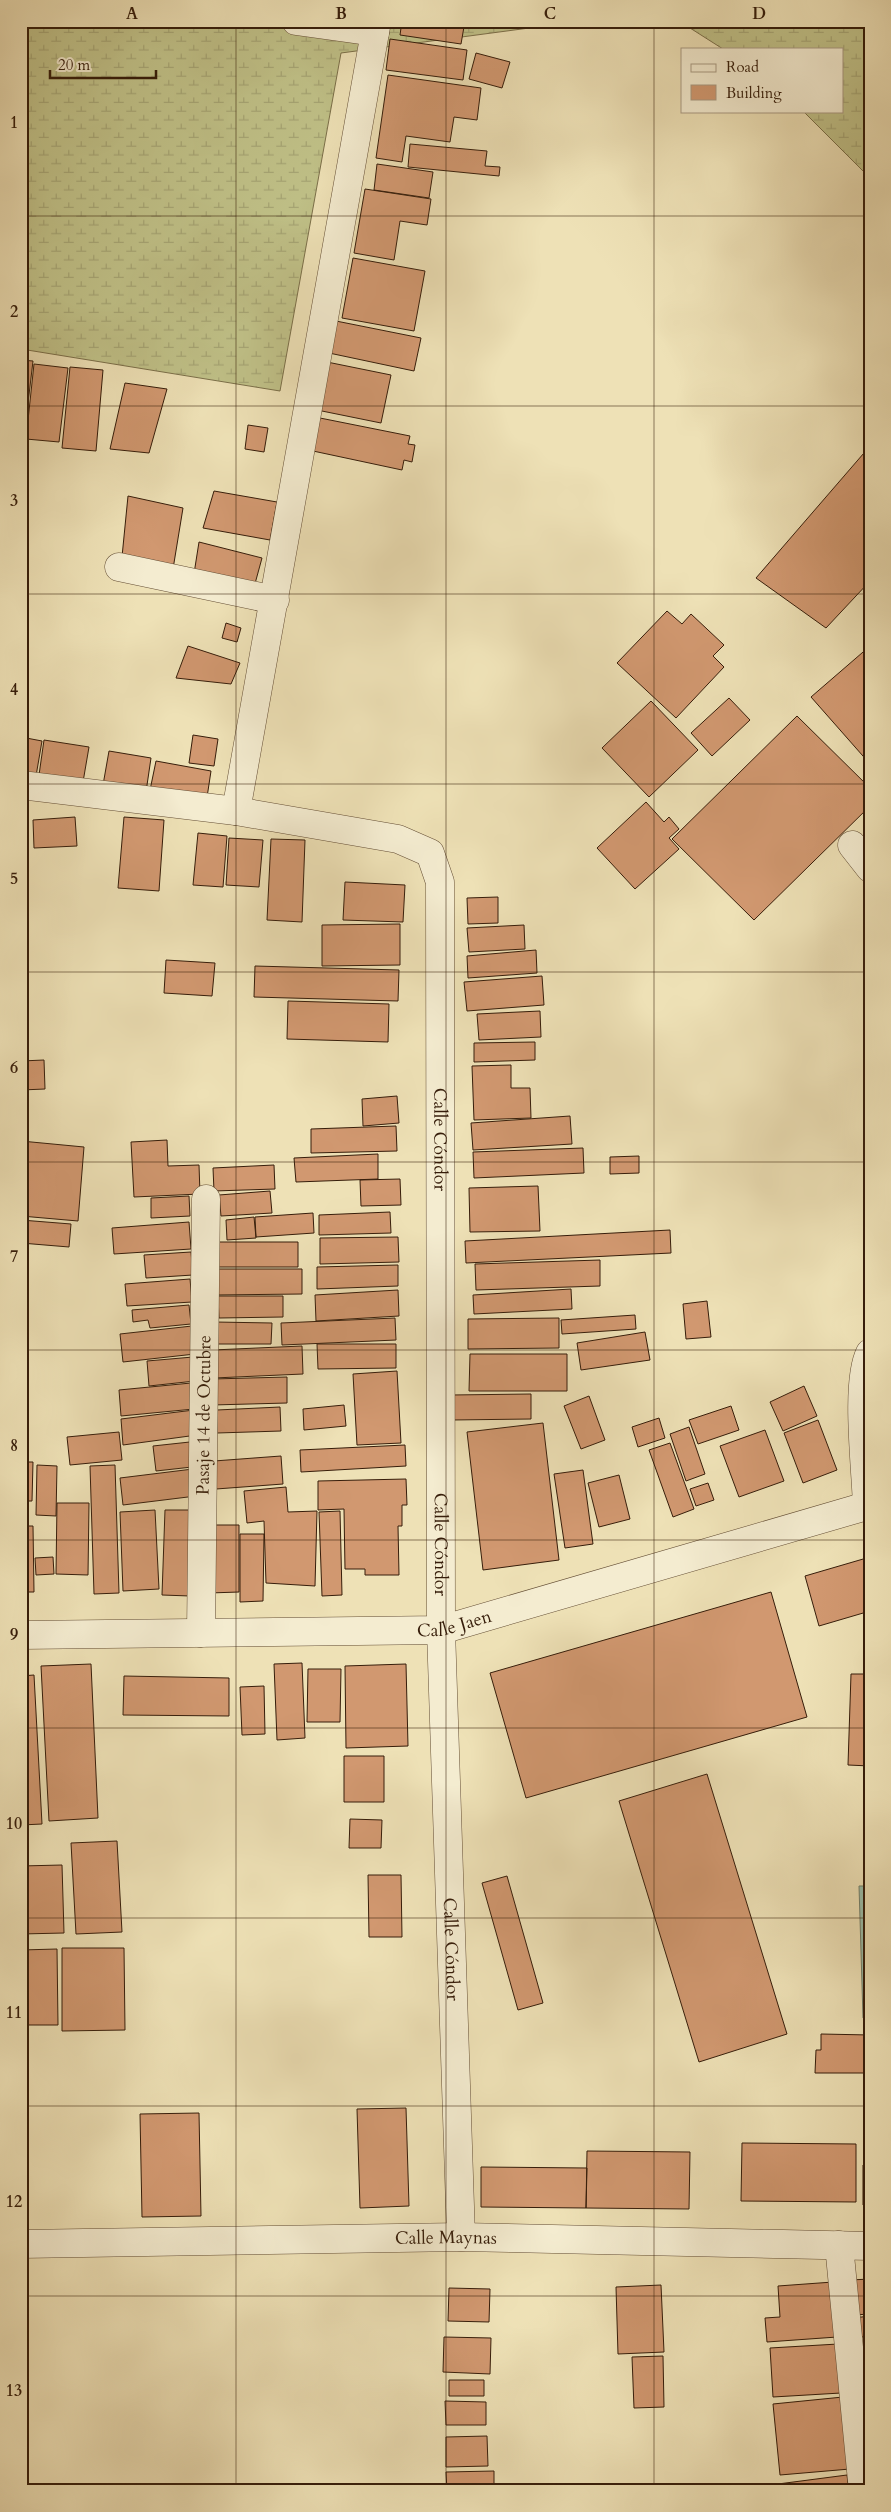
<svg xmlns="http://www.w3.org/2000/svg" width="891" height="2512" font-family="Cardo,serif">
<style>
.wetland{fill:url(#wetland-marsh);stroke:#7b6f49}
.water{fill:url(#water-ripples);stroke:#727e6a}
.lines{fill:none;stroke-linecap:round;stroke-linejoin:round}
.shore{stroke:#686e5a;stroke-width:1}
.building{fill:#d19870;stroke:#361d0a}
.minor-casing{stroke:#644e35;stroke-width:29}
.minor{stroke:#f4ecd0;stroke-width:28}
.grid{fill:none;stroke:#361d0a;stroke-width:1;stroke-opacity:0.55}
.labels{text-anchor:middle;stroke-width:4;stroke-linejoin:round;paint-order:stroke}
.street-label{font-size:18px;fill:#361d0a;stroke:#f4ecd0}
.neatline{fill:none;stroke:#361d0a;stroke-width:2}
.grid-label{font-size:16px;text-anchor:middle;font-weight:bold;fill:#361d0a}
</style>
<defs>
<pattern id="wetland-marsh" width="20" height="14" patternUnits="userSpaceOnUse" patternTransform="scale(1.25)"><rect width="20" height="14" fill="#c0c188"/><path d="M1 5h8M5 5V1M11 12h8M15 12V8" fill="none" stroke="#a6a574"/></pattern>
<pattern id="water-ripples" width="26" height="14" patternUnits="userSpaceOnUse" patternTransform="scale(1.25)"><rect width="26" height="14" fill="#9abeaa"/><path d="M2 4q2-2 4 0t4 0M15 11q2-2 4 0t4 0" fill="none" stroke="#7e9a89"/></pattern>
</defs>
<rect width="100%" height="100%" fill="#eee1b6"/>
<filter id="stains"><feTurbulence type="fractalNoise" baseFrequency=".004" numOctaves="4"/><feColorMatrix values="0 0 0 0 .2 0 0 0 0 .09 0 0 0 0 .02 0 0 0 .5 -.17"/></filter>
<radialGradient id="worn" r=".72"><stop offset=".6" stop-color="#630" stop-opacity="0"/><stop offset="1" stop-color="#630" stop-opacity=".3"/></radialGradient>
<!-- wetland -->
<path class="wetland" d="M 21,21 L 582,21 L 341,53 L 280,391 L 21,349 Z
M 679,21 L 870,21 L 870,178 L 803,111 L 842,111 L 842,49 L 723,49 Z"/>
<!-- water -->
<path class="water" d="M 859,1886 L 870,1886 L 870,2018 L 863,2018 Z"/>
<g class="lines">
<!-- shore -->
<path class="shore" d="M 870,1891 L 864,1894 L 868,2011 L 870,2013"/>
</g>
<!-- building -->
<path class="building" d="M 402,21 L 465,21 L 461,44 L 400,35 Z
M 390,39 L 467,50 L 463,80 L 386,70 Z
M 476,53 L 510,62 L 502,88 L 469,79 Z
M 388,75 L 481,88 L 477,120 L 454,117 L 450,142 L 406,136 L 402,162 L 376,158 Z
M 410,144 L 487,151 L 485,166 L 500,167 L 499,176 L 408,167 Z
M 377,164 L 433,172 L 429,198 L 374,190 Z
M 365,189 L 431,199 L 427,225 L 400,221 L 394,260 L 354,253 Z
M 353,258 L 425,271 L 414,331 L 342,318 Z
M 336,321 L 421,338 L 414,371 L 329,353 Z
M 21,360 L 33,361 L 21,462 Z
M 327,362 L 391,375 L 381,423 L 317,410 Z
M 34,364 L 68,368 L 59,442 L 26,439 Z
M 70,367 L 103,370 L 96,451 L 62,448 Z
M 125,383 L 167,389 L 149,453 L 110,449 Z
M 320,418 L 410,436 L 408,444 L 415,445 L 412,462 L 404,460 L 402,470 L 313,451 Z
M 248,425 L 268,428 L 264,452 L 245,449 Z
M 870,446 L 870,581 L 826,628 L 756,578 Z
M 214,491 L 277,502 L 270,540 L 203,528 Z
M 128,496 L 183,508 L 173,569 L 121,567 Z
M 199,542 L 262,558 L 253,591 L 193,580 Z
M 667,611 L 682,624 L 691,614 L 724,645 L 713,656 L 724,667 L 676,718 L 617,663 Z
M 226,623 L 241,628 L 237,642 L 222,638 Z
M 188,646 L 240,663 L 231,684 L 176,678 Z
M 870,646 L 870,764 L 811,697 Z
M 729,698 L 750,720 L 712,756 L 691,733 Z
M 651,701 L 698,750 L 649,797 L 602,748 Z
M 797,716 L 870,788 L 870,806 L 754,920 L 672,839 Z
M 193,735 L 218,739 L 214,766 L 189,763 Z
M 21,737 L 42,741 L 36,776 L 21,773 Z
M 44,740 L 89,747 L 83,782 L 39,775 Z
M 109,751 L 151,758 L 146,792 L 103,785 Z
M 156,761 L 211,771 L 206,804 L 149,795 Z
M 646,802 L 664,822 L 669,817 L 679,829 L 669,838 L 679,849 L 635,889 L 597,848 Z
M 75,817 L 77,846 L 34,848 L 33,820 Z
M 124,817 L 164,820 L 159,891 L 118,888 Z
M 198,833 L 227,836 L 223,887 L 193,885 Z
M 229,838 L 263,840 L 259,887 L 226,885 Z
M 271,839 L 305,840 L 302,922 L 267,920 Z
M 345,882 L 405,885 L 403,922 L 343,920 Z
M 498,897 L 498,923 L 468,924 L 467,898 Z
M 400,924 L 400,965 L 322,966 L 322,925 Z
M 524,925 L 525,949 L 469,952 L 467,928 Z
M 536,950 L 537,973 L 468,978 L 467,956 Z
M 166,960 L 215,963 L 212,996 L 164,993 Z
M 255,966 L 399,970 L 398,1001 L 254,997 Z
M 542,976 L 544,1005 L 467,1011 L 464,982 Z
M 288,1001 L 389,1004 L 388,1042 L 287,1039 Z
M 540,1011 L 541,1037 L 479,1040 L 477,1014 Z
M 535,1042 L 535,1060 L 474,1062 L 474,1043 Z
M 44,1060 L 45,1089 L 21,1090 L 21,1061 Z
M 511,1065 L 511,1088 L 530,1088 L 531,1118 L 474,1120 L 472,1066 Z
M 397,1096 L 399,1123 L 363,1126 L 362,1099 Z
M 570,1116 L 572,1144 L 473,1150 L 471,1123 Z
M 396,1126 L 397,1151 L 311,1153 L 311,1129 Z
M 167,1140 L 168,1166 L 199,1165 L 200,1194 L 134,1197 L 131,1142 Z
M 21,1141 L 84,1147 L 78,1221 L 21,1216 Z
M 583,1148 L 584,1173 L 474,1178 L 473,1152 Z
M 378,1154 L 378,1179 L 296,1182 L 294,1158 Z
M 639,1156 L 639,1173 L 610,1174 L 610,1157 Z
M 274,1165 L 275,1189 L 214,1191 L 213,1168 Z
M 400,1179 L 401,1205 L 361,1206 L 360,1180 Z
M 538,1186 L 540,1231 L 470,1232 L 469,1188 Z
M 270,1191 L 272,1213 L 221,1216 L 219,1195 Z
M 189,1196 L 190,1216 L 151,1218 L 151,1198 Z
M 390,1212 L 391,1233 L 319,1235 L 319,1215 Z
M 313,1213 L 314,1233 L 256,1237 L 255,1217 Z
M 254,1217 L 256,1238 L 227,1240 L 226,1220 Z
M 21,1220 L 71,1224 L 69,1247 L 21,1243 Z
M 189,1222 L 191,1249 L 114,1254 L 112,1228 Z
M 670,1230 L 671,1253 L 466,1263 L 465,1241 Z
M 398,1237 L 399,1262 L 320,1264 L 320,1238 Z
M 217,1242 L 298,1242 L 298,1267 L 217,1267 Z
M 191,1252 L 193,1275 L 146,1278 L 144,1255 Z
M 600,1260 L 600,1286 L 476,1290 L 475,1264 Z
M 398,1265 L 398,1286 L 317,1289 L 317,1267 Z
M 216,1269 L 302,1269 L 302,1294 L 216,1295 Z
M 190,1279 L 192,1302 L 127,1306 L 125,1284 Z
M 571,1289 L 572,1309 L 474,1314 L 473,1295 Z
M 398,1290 L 399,1316 L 316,1321 L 315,1295 Z
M 218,1296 L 283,1296 L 283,1317 L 219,1318 Z
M 707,1301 L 711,1337 L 686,1339 L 683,1304 Z
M 189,1305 L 191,1324 L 150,1328 L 148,1320 L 133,1322 L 132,1310 Z
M 635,1315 L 636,1329 L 562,1334 L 561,1320 Z
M 395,1318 L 396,1340 L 282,1345 L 281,1323 Z
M 559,1318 L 559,1348 L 468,1349 L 468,1319 Z
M 215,1322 L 272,1323 L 271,1344 L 215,1344 Z
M 192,1326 L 195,1354 L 123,1362 L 120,1334 Z
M 645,1332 L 650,1360 L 581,1370 L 577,1343 Z
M 317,1344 L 396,1344 L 396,1368 L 318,1369 Z
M 302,1346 L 303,1374 L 214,1378 L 213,1350 Z
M 470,1354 L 567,1354 L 567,1391 L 469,1391 Z
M 193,1357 L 195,1381 L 149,1386 L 147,1361 Z
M 397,1371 L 401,1443 L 357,1445 L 353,1374 Z
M 287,1377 L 287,1403 L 212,1405 L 212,1379 Z
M 191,1383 L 194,1409 L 121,1416 L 119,1390 Z
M 804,1386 L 817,1416 L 783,1431 L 770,1402 Z
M 531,1394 L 531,1419 L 452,1420 L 451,1395 Z
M 589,1396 L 605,1440 L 581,1449 L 564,1406 Z
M 344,1405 L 346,1426 L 304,1430 L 303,1409 Z
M 731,1406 L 739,1430 L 698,1444 L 689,1420 Z
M 280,1407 L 281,1431 L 217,1433 L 217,1410 Z
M 194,1410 L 197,1435 L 123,1445 L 121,1419 Z
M 659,1418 L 665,1438 L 638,1447 L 632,1427 Z
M 818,1420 L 837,1470 L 803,1483 L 784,1433 Z
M 543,1423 L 559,1560 L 483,1570 L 467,1432 Z
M 689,1427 L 705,1474 L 686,1481 L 670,1434 Z
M 765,1430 L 784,1481 L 739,1497 L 720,1446 Z
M 119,1432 L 122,1460 L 70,1465 L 67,1437 Z
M 199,1441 L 201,1466 L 156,1471 L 153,1446 Z
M 670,1443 L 694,1509 L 673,1517 L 649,1450 Z
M 405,1445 L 406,1466 L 301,1472 L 300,1450 Z
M 281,1456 L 283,1484 L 216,1489 L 214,1461 Z
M 21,1462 L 33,1462 L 32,1501 L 21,1501 Z
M 37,1465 L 57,1466 L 56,1516 L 36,1515 Z
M 115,1465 L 119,1593 L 94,1594 L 90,1466 Z
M 193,1469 L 196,1496 L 123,1505 L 120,1478 Z
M 583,1470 L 593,1544 L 565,1548 L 554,1474 Z
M 619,1475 L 630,1519 L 599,1527 L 588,1483 Z
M 406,1479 L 407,1505 L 402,1505 L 402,1526 L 398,1526 L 399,1575 L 365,1575 L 365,1569 L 345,1569 L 344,1509 L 318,1510 L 318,1481 Z
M 708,1483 L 714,1500 L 696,1506 L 690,1489 Z
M 286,1487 L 288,1512 L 317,1511 L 315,1586 L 266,1583 L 264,1521 L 247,1523 L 244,1491 Z
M 57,1503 L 89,1503 L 88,1575 L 56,1574 Z
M 155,1510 L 159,1589 L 123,1591 L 120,1512 Z
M 165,1510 L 194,1510 L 190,1596 L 162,1595 Z
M 340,1511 L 342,1595 L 322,1596 L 319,1512 Z
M 210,1525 L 239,1525 L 239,1592 L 209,1593 Z
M 21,1526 L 33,1526 L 34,1592 L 21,1592 Z
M 240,1534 L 264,1534 L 263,1601 L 240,1602 Z
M 53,1557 L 54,1574 L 36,1575 L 35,1558 Z
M 870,1557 L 870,1611 L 819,1626 L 805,1576 Z
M 771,1592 L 807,1717 L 526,1798 L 490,1673 Z
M 302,1663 L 305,1738 L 277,1740 L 274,1664 Z
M 91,1664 L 98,1818 L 49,1821 L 41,1666 Z
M 406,1664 L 408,1746 L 346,1748 L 345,1666 Z
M 308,1669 L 341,1669 L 340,1722 L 307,1722 Z
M 851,1674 L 870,1674 L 870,1766 L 848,1765 Z
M 34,1675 L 42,1824 L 21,1825 L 21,1676 Z
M 124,1676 L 229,1678 L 229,1716 L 123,1715 Z
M 264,1686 L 265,1734 L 242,1735 L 240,1687 Z
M 344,1756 L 384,1756 L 384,1802 L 344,1802 Z
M 707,1774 L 787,2034 L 699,2062 L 619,1801 Z
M 350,1819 L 382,1820 L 381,1848 L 349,1848 Z
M 117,1841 L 122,1932 L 76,1934 L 71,1843 Z
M 62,1865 L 64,1933 L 21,1934 L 21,1866 Z
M 368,1875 L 401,1875 L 402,1937 L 369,1937 Z
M 507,1876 L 543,2003 L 518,2010 L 482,1883 Z
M 62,1948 L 124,1948 L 125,2030 L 62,2031 Z
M 57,1949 L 58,2025 L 21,2025 L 21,1950 Z
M 821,2034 L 870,2035 L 870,2073 L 815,2073 L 816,2050 L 821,2050 Z
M 406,2108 L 409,2206 L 360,2208 L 357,2109 Z
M 199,2113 L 201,2216 L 142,2217 L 140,2114 Z
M 742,2143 L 856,2144 L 856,2202 L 741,2201 Z
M 587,2151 L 690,2152 L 689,2209 L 586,2208 Z
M 863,2165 L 870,2165 L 870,2205 L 863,2205 Z
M 481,2167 L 587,2168 L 586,2208 L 481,2207 Z
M 870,2279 L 870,2314 L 853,2315 L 850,2280 Z
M 833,2282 L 837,2337 L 767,2342 L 765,2318 L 780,2317 L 778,2286 Z
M 661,2285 L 664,2352 L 618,2354 L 616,2287 Z
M 449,2288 L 490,2289 L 489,2322 L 448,2321 Z
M 870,2316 L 870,2336 L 854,2338 L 853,2318 Z
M 444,2337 L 491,2338 L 490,2374 L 443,2372 Z
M 838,2344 L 841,2393 L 773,2397 L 770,2348 Z
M 870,2346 L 870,2365 L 855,2366 L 854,2347 Z
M 663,2356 L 664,2407 L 634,2408 L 632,2357 Z
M 449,2380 L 484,2380 L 484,2396 L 449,2396 Z
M 843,2397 L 850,2469 L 780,2475 L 773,2404 Z
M 445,2401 L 486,2402 L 486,2425 L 446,2425 Z
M 487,2436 L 488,2466 L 446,2467 L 446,2437 Z
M 494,2471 L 494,2490 L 447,2491 L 446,2472 Z
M 847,2475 L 849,2491 L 779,2491 L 778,2484 Z"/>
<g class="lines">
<defs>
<g id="minor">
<path d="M 296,21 L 375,32"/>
<path d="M 119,567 L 275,600"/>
<path id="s1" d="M 21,785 L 236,811 L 398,839 L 430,853 L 440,882 L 441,1630 L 461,2237"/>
<path d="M 236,811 L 377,21"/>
<path d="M 852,845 L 870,868"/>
<path d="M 867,1506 C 866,1470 855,1382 870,1353"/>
<path id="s2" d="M 201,1633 L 206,1199"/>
<path id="s3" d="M 21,1635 L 441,1630 L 870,1505"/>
<path id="s4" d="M 21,2244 L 461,2237 L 870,2246"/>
<path d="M 839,2245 L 863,2491"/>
</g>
</defs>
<!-- minor casing -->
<use href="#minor" class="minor-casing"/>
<!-- minor -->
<use href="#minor" class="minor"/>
</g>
<!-- grid -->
<path class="grid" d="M 236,21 L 236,2491M 446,21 L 446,2491M 654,21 L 654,2491M 21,216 L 870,216M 21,406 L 870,406M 21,594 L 870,594M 21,784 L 870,784M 21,972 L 870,972M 21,1162 L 870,1162M 21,1350 L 870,1350M 21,1540 L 870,1540M 21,1728 L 870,1728M 21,1918 L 870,1918M 21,2106 L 870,2106M 21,2296 L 870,2296"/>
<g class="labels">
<!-- street labels -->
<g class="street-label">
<text dy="6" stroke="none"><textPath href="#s1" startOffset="704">Calle Cóndor</textPath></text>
<text dy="6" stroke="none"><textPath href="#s2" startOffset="218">Pasaje 14 de Octubre</textPath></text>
<text dy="6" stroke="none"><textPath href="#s1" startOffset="1109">Calle Cóndor</textPath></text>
<text dy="6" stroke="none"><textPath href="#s3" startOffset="434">Calle Jaen</textPath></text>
<text dy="6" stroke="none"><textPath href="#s1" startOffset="1514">Calle Cóndor</textPath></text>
<text dy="6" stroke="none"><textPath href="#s4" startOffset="425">Calle Maynas</textPath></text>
</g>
</g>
<!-- margin -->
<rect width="891" height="2512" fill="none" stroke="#eee1b6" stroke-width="55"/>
<!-- legend -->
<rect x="681" y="48" width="162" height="65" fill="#f4ecd0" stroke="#a89981"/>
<rect x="691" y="64" width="25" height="8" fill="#f4ecd0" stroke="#a89981"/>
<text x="726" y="72" font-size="15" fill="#361d0a">Road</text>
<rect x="691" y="85" width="25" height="15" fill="#d19870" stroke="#a89981"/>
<text x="726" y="98" font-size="15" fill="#361d0a">Building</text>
<!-- scale -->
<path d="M50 70v8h106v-8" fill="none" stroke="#361d0a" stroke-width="2.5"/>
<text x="58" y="70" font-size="15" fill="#361d0a" stroke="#f4ecd0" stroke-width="4" paint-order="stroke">20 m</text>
<rect x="28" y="28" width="836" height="2456" class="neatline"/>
<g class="grid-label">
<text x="132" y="19">A</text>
<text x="341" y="19">B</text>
<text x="550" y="19">C</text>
<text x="759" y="19">D</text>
<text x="14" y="128">1</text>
<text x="14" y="317">2</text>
<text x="14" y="506">3</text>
<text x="14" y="695">4</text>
<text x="14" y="884">5</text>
<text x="14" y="1073">6</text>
<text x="14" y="1262">7</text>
<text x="14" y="1451">8</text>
<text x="14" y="1640">9</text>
<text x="14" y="1829">10</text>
<text x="14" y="2018">11</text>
<text x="14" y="2207">12</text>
<text x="14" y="2396">13</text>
</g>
<rect width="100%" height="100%" filter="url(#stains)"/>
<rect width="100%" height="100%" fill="url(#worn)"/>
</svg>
